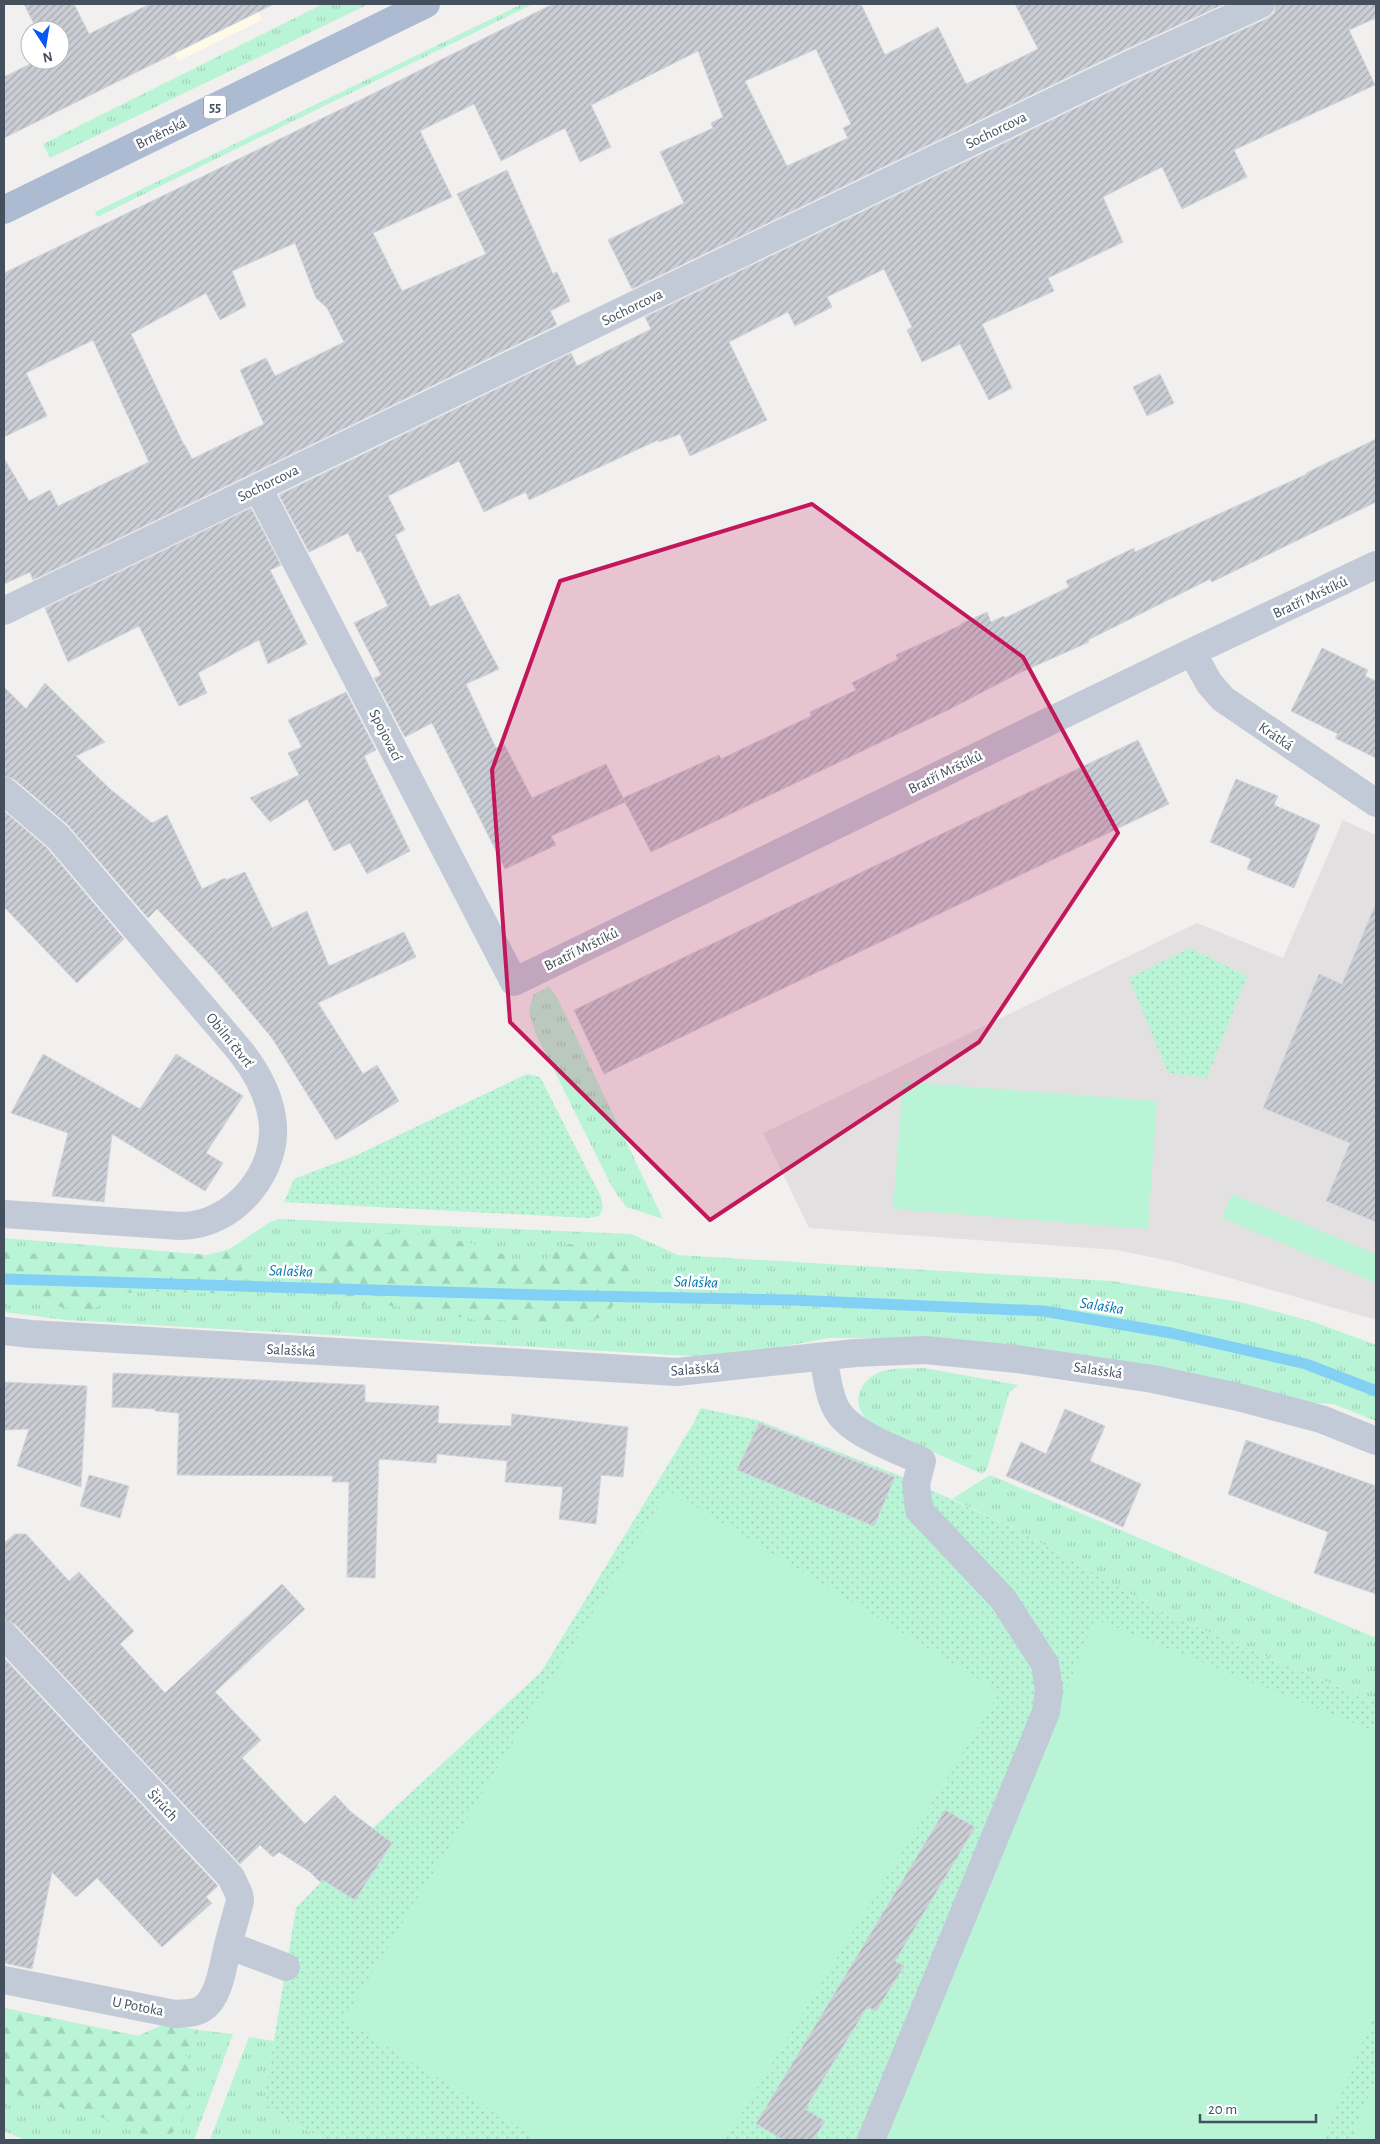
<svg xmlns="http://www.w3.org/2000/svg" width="1380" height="2144" font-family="'Alegreya Sans',sans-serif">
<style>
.commercial{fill:#fefae7}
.education{fill:#e3e0e1}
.grass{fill:url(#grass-tufts)}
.forest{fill:url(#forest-firs)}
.park{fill:url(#park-dots)}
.garden{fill:#b9f4d6}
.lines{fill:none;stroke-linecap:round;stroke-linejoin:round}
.stream{stroke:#82d1f5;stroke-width:11}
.building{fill:url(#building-hatch);stroke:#d2d4db;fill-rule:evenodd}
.minor{stroke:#c1cad6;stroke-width:28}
.major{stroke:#acbbd1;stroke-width:28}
.marked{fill:#c2185b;fill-opacity:0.2;stroke:#c2185b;stroke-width:4;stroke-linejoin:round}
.labels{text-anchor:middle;stroke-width:5;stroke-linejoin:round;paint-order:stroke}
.shield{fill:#fff;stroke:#7d848f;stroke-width:1}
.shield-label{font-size:14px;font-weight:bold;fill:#45505f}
.street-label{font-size:15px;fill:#45505f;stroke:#fff}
.water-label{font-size:16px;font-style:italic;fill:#0179af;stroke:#fff}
</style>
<defs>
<pattern id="grass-tufts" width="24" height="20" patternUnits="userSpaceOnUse" patternTransform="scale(1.25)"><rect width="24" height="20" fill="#b9f4d6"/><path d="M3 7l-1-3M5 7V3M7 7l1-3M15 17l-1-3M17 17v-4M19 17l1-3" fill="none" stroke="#a0d3ba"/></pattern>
<pattern id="forest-firs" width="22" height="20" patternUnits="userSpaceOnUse" patternTransform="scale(1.25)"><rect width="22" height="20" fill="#b9f4d6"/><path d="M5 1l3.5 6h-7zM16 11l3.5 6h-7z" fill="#a0d3ba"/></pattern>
<pattern id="park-dots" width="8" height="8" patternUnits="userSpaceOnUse" patternTransform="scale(1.25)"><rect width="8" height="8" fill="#b9f4d6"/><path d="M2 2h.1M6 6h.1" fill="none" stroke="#a0d3ba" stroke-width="1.8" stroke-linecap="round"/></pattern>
<pattern id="building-hatch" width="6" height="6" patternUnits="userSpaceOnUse" patternTransform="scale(1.25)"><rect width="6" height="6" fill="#cbcdd5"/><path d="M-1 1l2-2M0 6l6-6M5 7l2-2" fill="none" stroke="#a7a9b0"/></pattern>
</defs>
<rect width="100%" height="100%" fill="#f2efef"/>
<!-- commercial -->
<path class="commercial" d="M 151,4 L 254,4 L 262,20 L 178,61 Z"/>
<!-- education -->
<path class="education" d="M 1343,820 L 1376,835 L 1376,1320 L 1174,1262 L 1117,1250 L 809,1228 L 763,1133 L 1197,923 L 1283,958 Z"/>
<!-- grass -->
<path class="grass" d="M 323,4 L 369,4 L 50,158 L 43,144 Z
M 522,4 L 533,4 L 97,217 L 95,212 Z
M 549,986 L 558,999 L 663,1219 L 626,1207 L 612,1187 L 535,1032 L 529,1011 L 533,995 Z
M 278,1219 L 631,1234 L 678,1255 L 1111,1281 L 1240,1302 L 1314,1322 L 1376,1345 L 1376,1421 L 1333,1404 L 1299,1402 L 1206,1376 L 1103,1360 L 1002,1348 L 882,1338 L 829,1338 L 747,1353 L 691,1356 L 67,1320 L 4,1312 L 4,1238 L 207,1255 L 228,1250 L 270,1222 Z
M 924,1368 L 1018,1385 L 1009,1393 L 987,1469 L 982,1474 L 869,1423 C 866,1418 860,1412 859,1406 C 857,1399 859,1393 862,1387 C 875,1365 901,1369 924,1368 Z
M 990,1475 L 1376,1638 L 1376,1703 L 1164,1613 L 1018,1530 L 952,1499 Z
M 4,2008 L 138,2036 L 165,2024 L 198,2030 L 233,2034 L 194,2140 L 25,2140 L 4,2131 Z
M 249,2037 L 274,2041 L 263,2106 L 325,2140 L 210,2140 Z"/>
<!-- forest -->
<path class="forest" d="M 382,1233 L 425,1234 L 474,1244 L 503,1254 L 513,1262 L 529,1267 L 541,1264 L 557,1250 L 569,1244 L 626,1253 L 632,1272 L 607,1316 L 565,1327 L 516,1320 L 478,1320 L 396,1306 L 336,1304 L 317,1288 L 314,1265 L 335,1243 Z
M 4,1249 L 36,1254 L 138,1249 L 207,1255 L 228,1250 L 239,1256 C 243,1271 246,1283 233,1294 L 147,1291 L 127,1293 L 86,1312 L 42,1303 L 10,1299 L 4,1300 Z
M 4,2008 L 138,2036 L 165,2024 L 198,2030 L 186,2054 L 192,2071 L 192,2091 L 180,2127 L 163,2140 L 140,2133 L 101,2117 L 31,2100 L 4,2087 Z"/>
<!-- park -->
<path class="park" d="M 1190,948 L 1247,976 L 1207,1078 L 1168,1073 L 1129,978 Z
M 527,1074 L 540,1077 L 601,1197 L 603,1208 L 599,1216 L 588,1218 L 284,1202 L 294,1179 L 357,1155 Z
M 701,1408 L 757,1420 L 898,1475 L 1018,1530 L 1164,1613 L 1376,1703 L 1376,2140 L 325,2140 L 263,2106 L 296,1908 L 373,1828 L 541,1672 L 693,1424 Z"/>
<!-- garden -->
<path class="garden" d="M 903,1082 L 1157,1101 L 1148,1229 L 893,1209 Z
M 1232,1194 L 1376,1254 L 1376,1283 L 1222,1218 Z
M 668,1490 L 1000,1692 L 725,2140 L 540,2140 L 343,2020 Z
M 1095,1619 L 1376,1732 L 1376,2009 L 1323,2140 L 884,2140 Z
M 1376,2077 L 1376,2140 L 1351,2140 Z"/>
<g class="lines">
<!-- stream -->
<path class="stream" d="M 4,1279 L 540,1295 L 792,1300 L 1043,1311 L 1171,1333 L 1306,1364 L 1376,1391"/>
</g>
<!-- building -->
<path class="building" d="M 24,4 L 74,4 L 89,34 L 150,4 L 274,4 L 4,138 L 4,77 L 38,60 L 60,60 L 60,30 L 37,30 Z
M 553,4 L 861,4 L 885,55 L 938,27 L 966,84 L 1038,49 L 1015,4 L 1224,4 L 1124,50 L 632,289 L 608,240 L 684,203 L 660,152 L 713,128 L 711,123 L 723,117 L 698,51 L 591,105 L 611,147 L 580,162 L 565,128 L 501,161 L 474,104 L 420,131 L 452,197 L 373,233 L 402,291 L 486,254 L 457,194 L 507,170 L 553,274 L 557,272 L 570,301 L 550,311 L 557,325 L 33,580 L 30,572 L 4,584 L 4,458 L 29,501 L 50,490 L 58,506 L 149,462 L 93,340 L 26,373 L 47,416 L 4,437 L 4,273 L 364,98 ZM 816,49 L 851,124 L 843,128 L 848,138 L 787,166 L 745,81 ZM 295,243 L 316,298 L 327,308 L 344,342 L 275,376 L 266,358 L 240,370 L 264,424 L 192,459 L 185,445 L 184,445 L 131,334 L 206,293 L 220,320 L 246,306 L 232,271 Z
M 1276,4 L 1376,4 L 1376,18 L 1349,30 L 1375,85 L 1234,150 L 1247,177 L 1182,209 L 1162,167 L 1103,197 L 1123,242 L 1048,278 L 1054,291 L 982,324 L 1012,388 L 989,400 L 960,344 L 922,362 L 907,330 L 912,327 L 884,269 L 827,297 L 832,307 L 795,326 L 788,312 L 729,342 L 767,420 L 690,456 L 680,434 L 659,442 L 658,440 L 529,500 L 526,492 L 484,512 L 459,461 L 388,496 L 405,530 L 395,535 L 430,607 L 459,594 L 499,669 L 466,684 L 496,748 L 504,744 L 532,798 L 606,764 L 625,802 L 551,836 L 556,845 L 505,869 L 432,723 L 405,737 L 374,678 L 381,675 L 354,623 L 388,606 L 361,551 L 357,552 L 348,533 L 309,552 L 279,495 L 571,353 L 577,366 L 651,329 L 645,317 L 1138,78 L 1268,18 L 1274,13 Z
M 1160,374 L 1174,403 L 1147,416 L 1133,387 Z
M 1376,439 L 1376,502 L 1212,582 L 1210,579 L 1088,640 L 1089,642 L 1017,674 L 948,710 L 651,852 L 623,798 L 719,755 L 721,759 L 811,716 L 810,712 L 856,690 L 852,683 L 898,659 L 896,655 L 961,625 L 961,624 L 987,612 L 991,622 L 1004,616 L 1005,618 L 1069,587 L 1066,581 L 1134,548 L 1135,552 L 1307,474 L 1306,473 Z
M 251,508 L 281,565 L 270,570 L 307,644 L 268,664 L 259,640 L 198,673 L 207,693 L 179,706 L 139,626 L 68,662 L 45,608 Z
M 1322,648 L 1368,670 L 1365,676 L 1376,681 L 1376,758 L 1335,738 L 1338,734 L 1291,711 Z
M 45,683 L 105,742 L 76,756 L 110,789 L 152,823 L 167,815 L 202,889 L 225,878 L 226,880 L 245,872 L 272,928 L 307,911 L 329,966 L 404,932 L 416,957 L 318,1003 L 363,1074 L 377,1065 L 399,1101 L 336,1140 L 272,1038 L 214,969 L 157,909 L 148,918 L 68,825 L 14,779 L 4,776 L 4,687 L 26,709 Z
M 346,692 L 376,750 L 364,756 L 410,851 L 367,874 L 350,843 L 334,851 L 307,799 L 270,822 L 250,798 L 299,775 L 288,753 L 302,747 L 288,720 Z
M 1138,740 L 1169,804 L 604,1074 L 574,1010 Z
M 1236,779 L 1278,796 L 1274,805 L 1320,825 L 1294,888 L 1247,869 L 1251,859 L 1210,842 Z
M 4,811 L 47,848 L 124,939 L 77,983 L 4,907 Z
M 1376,903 L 1376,1222 L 1326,1201 L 1350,1143 L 1263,1108 L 1319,974 L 1342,984 Z
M 43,1054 L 140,1109 L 176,1054 L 243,1096 L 206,1153 L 223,1163 L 205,1191 L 112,1134 L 104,1202 L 52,1196 L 68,1133 L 11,1113 Z
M 113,1373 L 365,1385 L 365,1402 L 439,1406 L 438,1423 L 511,1426 L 512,1414 L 628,1427 L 623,1477 L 601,1475 L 596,1524 L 559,1519 L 563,1487 L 505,1482 L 507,1461 L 437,1454 L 436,1463 L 379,1459 L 375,1578 L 347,1577 L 349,1482 L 332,1482 L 333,1476 L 177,1475 L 179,1413 L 155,1411 L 155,1409 L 112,1407 Z
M 4,1382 L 87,1386 L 81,1487 L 17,1466 L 29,1429 L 4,1430 Z
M 1065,1409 L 1105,1426 L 1090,1461 L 1141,1484 L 1123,1527 L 1006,1476 L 1021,1442 L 1046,1454 Z
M 759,1423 L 895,1477 L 874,1526 L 737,1470 Z
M 1246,1440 L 1376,1486 L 1376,1594 L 1314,1573 L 1328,1532 L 1228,1494 Z
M 89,1475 L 129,1486 L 120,1518 L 80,1506 Z
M 15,1534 L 26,1534 L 69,1581 L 79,1572 L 134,1631 L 120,1644 L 165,1693 L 282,1584 L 305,1609 L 215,1692 L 261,1740 L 242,1758 L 305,1824 L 335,1795 L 351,1812 L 392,1843 L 355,1900 L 323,1880 L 320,1882 L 310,1872 L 279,1852 L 273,1857 L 260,1845 L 240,1864 L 15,1624 L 4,1620 L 4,1543 Z
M 4,1658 L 218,1886 L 206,1897 L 212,1903 L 162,1947 L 97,1878 L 76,1897 L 52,1872 L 32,1969 L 4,1963 Z
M 945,1810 L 975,1827 L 895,1961 L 904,1966 L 876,2011 L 867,2007 L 805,2109 L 825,2121 L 813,2140 L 784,2140 L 756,2124 Z"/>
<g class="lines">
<!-- minor -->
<path class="minor" d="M 258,488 L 514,982 L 1192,652 L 1376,565
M 4,611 L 1131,64 L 1261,4
M 1192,652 L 1209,683 L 1223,699 L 1376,803
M 4,791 L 58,837 L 241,1052 C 256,1071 268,1093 272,1117 C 281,1170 234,1226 181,1226 L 4,1214
M 4,1331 L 31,1334 L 677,1372 L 855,1353 L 925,1350 L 1017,1359 L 1153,1379 L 1238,1397 L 1321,1419 L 1376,1441
M 823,1357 C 827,1374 828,1395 837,1410 C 850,1433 897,1450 922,1461 L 916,1484 L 919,1510 L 1003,1599 L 1045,1664 L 1049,1690 L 1046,1712 L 871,2140
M 4,1635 L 231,1877 L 239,1894 L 240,1901 L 228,1945 L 286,1967
M 4,1980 L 175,2014 C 184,2013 194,2014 202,2009 C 220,1998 223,1964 228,1945"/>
<!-- major -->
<path class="major" d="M 4,210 L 426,4"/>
</g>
<!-- marked area -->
<path class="marked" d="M 812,504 L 1023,657 L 1118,833 L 979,1042 L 710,1220 L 510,1022 L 492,770 L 560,581 Z"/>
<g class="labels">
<!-- shield labels -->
<rect class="shield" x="204" y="95.5" width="22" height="23" rx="4"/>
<g class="shield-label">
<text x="215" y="112">55</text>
</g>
<!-- street labels -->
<g class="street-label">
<text transform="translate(996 130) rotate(-26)" y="5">Sochorcova</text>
<text transform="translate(161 133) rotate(-26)" y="5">Brněnská</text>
<text transform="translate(632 307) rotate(-26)" y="5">Sochorcova</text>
<text transform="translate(268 483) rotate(-26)" y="5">Sochorcova</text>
<text transform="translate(1310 597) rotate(-25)" y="5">Bratří Mrštíků</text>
<text transform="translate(386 735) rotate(63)" y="5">Spojovací</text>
<text transform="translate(1276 736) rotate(34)" y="5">Krátká</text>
<text transform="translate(945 772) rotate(-26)" y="5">Bratří Mrštíků</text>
<text transform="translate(581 949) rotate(-26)" y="5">Bratří Mrštíků</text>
<text transform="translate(230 1040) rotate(51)" y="5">Obilní čtvrť</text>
<text transform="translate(291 1350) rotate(3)" y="5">Salašská</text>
<text transform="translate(695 1369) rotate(-4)" y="5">Salašská</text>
<text transform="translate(1098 1370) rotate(8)" y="5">Salašská</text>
<text transform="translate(163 1805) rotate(47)" y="5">Širůch</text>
<text transform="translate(138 2006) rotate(11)" y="5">U Potoka</text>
</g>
<!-- water labels -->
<g class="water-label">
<text transform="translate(291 1270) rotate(2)" y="6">Salaška</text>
<text transform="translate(696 1281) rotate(2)" y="6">Salaška</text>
<text transform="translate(1102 1305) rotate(9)" y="6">Salaška</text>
</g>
</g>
<!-- border -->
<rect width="1380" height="2144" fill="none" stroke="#45505f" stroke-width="10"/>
<!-- north arrow -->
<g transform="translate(45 45) rotate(168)"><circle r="24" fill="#ffffff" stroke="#b5b9bf"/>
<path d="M0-4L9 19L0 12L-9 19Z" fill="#0656f5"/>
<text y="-8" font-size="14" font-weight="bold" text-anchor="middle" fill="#45505f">N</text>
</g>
<!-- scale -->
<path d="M1200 2114v8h116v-8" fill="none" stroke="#45505f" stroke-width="2.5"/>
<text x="1208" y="2114" font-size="15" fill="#45505f" stroke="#ffffff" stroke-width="4" paint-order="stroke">20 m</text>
</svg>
